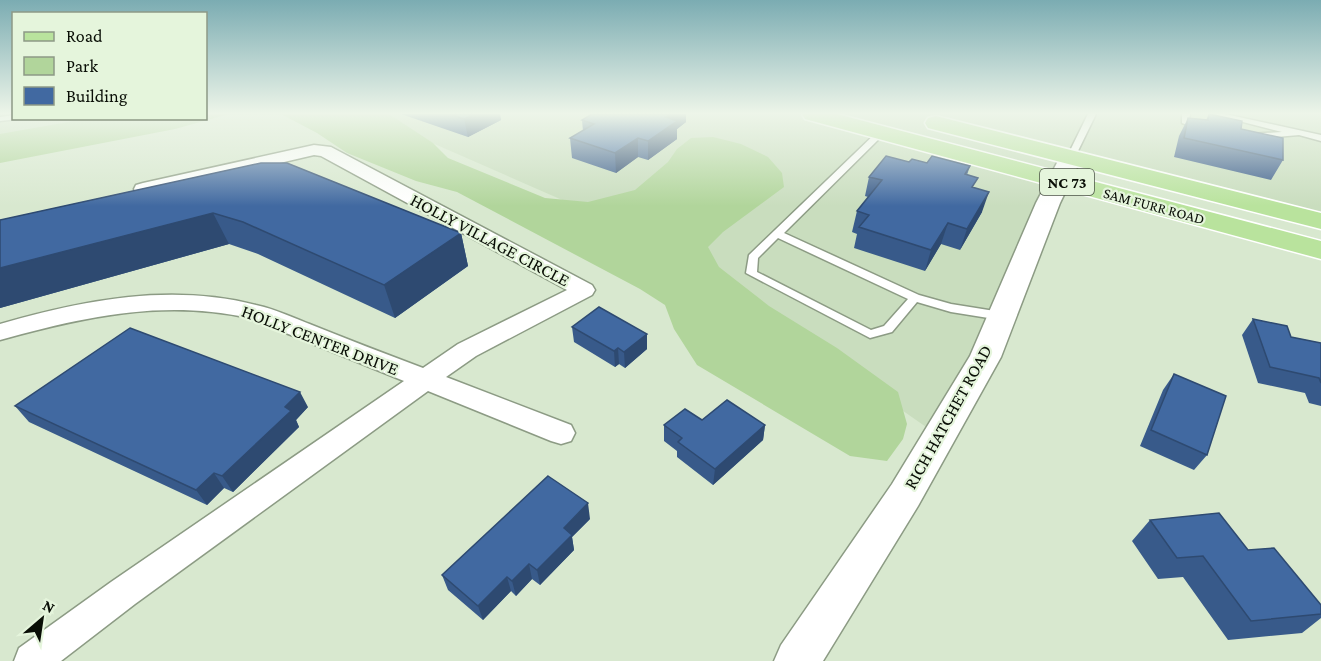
<svg xmlns="http://www.w3.org/2000/svg" width="1321" height="661" font-family="'Crimson Pro',serif">
<style>
.built{fill:#c9ddbe}
.green{fill:#b1d59b}
.lines{fill:none;stroke-linecap:round;stroke-linejoin:round}
.service-casing{stroke:#8c9b84;stroke-width:3}
.minor-casing{stroke:#8c9b84;stroke-width:3}
.tertiary-casing{stroke:#8c9b84;stroke-width:3}
.primary-casing{stroke:#fff;stroke-width:3}
.service{fill:#fff;fill-rule:evenodd}
.minor{fill:#fff;fill-rule:evenodd}
.tertiary{fill:#fff;fill-rule:evenodd}
.primary{fill:#b9e39d;fill-rule:evenodd}
.wall{fill:#385a8a}
.shaded-wall{fill:#2e4a71}
.building{fill:#4169a1;stroke:#2e4a71;stroke-width:1.5}
.labels{text-anchor:middle;stroke-width:4.5;stroke-linejoin:round;paint-order:stroke}
.far-street-label{font-size:15px;fill:#090e06;stroke:#e5f5dc}
.shield{fill:#e5f5dc;stroke:#4b5346;stroke-width:1.5}
.shield-label{font-size:16px;font-weight:bold;fill:#090e06}
.street-label{font-size:18px;fill:#090e06;stroke:#e5f5dc}
</style>
<rect width="100%" height="100%" fill="#d8e8cf"/>
<!-- built -->
<path class="built" d="M 0,114 L 13,114 L 14,118 L 110,119 L 0,141 Z
M 366,114 L 1321,114 L 1321,221 L 1071,158 L 939,436 L 665,245 Z"/>
<!-- green -->
<path class="green" d="M 206,114 L 229,114 L 175,129 L 0,163 L 0,134 L 85,119 L 206,118 Z
M 281,114 L 389,114 L 433,143 L 448,158 L 545,198 L 588,202 L 635,190 L 668,162 L 677,149 L 691,138 L 713,137 L 741,144 L 768,157 L 782,173 L 784,187 L 723,232 L 708,247 L 719,267 L 769,306 L 837,348 L 898,392 L 907,424 L 903,439 L 887,461 L 850,456 L 697,365 L 674,329 L 665,305 L 640,289 L 457,192 L 416,181 L 347,153 L 317,133 Z"/>
<g class="lines">
<defs>
<path id="service" d="M 1088,114 L 1096,114 L 1075,157 L 1068,159 L 1067,157 Z
M 1182,114 L 1190,114 L 1189,120 L 1203,127 L 1199,129 L 1182,123 Z
M 1212,114 L 1225,114 L 1321,135 L 1321,141 L 1299,135 L 1252,139 L 1248,136 L 1249,134 L 1282,132 Z
M 14,115 L 14,118 L 17,119 L 0,121 L 0,117 Z
M 879,130 L 886,132 L 784,233 L 919,295 L 951,304 L 1001,312 L 1005,313 L 1007,316 L 1005,319 L 1001,320 L 951,312 L 917,302 L 892,332 L 870,338 L 746,273 L 749,255 ZM 778,238 L 908,299 L 884,326 L 871,330 L 757,272 L 758,258 Z"/>
<path id="minor" d="M 314,145 L 331,147 L 592,285 L 595,290 L 592,295 L 476,356 L 446,377 L 571,425 L 575,433 L 571,441 L 561,444 L 551,441 L 428,391 L 135,604 L 61,661 L 14,661 L 19,648 L 111,582 L 404,381 L 249,318 C 163,299 83,317 0,340 L 0,324 C 84,300 170,283 256,305 C 275,309 294,318 312,325 C 349,340 386,354 423,368 L 458,344 L 567,290 L 321,156 L 314,155 L 143,195 L 136,193 L 134,189 L 136,185 L 143,183 Z"/>
<path id="tertiary" d="M 1071,150 L 1079,152 L 1082,157 L 1060,203 L 1001,357 L 918,506 L 823,661 L 774,661 L 781,645 L 892,484 L 970,356 L 1036,203 L 1060,157 L 1063,152 Z"/>
<path id="primary" d="M 802,114 L 837,114 L 1321,241 L 1321,259 L 805,119 Z
M 936,116 L 1321,213 L 1321,229 L 928,128 L 925,123 L 928,118 Z"/>
</defs>
<!-- service casing -->
<use href="#service" class="service-casing"/>
<!-- minor casing -->
<use href="#minor" class="minor-casing"/>
<!-- tertiary casing -->
<use href="#tertiary" class="tertiary-casing"/>
<!-- primary casing -->
<use href="#primary" class="primary-casing"/>
<!-- service -->
<use href="#service" class="service"/>
<!-- minor -->
<use href="#minor" class="minor"/>
<!-- tertiary -->
<use href="#tertiary" class="tertiary"/>
<!-- primary -->
<use href="#primary" class="primary"/>
</g>
<!-- wall -->
<path class="wall" d="M 401,114 L 500,114 L 501,120 L 468,137 Z
M 1209,114 L 1241,129 L 1283,160 L 1271,180 L 1174,157 L 1179,136 L 1188,118 L 1206,120 Z
M 582,120 L 686,122 L 677,129 L 677,139 L 648,160 L 638,157 L 616,173 L 572,158 L 570,138 L 583,131 Z
M 909,162 L 970,166 L 967,175 L 974,188 L 982,212 L 960,250 L 941,244 L 925,271 L 854,248 L 857,234 L 852,232 L 857,211 L 868,197 L 865,196 L 869,177 Z
M 261,163 L 461,233 L 468,266 L 395,318 L 258,254 L 229,244 L 0,308 L 0,220 Z
M 1253,319 L 1291,337 L 1321,343 L 1321,406 L 1309,403 L 1305,393 L 1258,383 L 1242,335 Z
M 572,327 L 647,334 L 647,349 L 625,368 L 619,364 L 615,367 L 574,342 Z
M 1174,374 L 1207,455 L 1194,470 L 1140,446 L 1163,390 Z
M 15,406 L 308,407 L 296,420 L 299,427 L 233,492 L 224,488 L 207,505 L 29,422 Z
M 702,420 L 765,425 L 763,440 L 713,485 L 677,457 L 677,451 L 664,441 L 664,425 Z
M 590,519 L 572,537 L 574,550 L 540,585 L 532,579 L 516,596 L 511,591 L 483,620 L 448,590 L 442,575 Z
M 1150,520 L 1248,550 L 1321,605 L 1321,618 L 1302,633 L 1228,640 L 1183,577 L 1158,579 L 1132,541 Z"/>
<!-- shaded-wall -->
<path class="shaded-wall" d="M 474,114 L 500,114 L 501,120 L 468,137 L 464,119 Z
M 672,114 L 686,114 L 686,122 L 677,129 L 677,139 L 648,160 L 648,141 L 666,117 Z
M 638,138 L 638,157 L 616,173 L 615,153 Z
M 989,192 L 982,212 L 960,250 L 967,229 Z
M 213,213 L 229,244 L 0,308 L 0,268 Z
M 948,223 L 941,244 L 925,271 L 931,250 Z
M 461,233 L 468,266 L 395,318 L 384,285 Z
M 647,334 L 647,349 L 625,368 L 624,352 Z
M 618,348 L 619,364 L 615,367 L 614,351 Z
M 300,392 L 308,407 L 296,420 L 299,427 L 233,492 L 222,476 L 285,407 Z
M 765,425 L 763,440 L 713,485 L 715,469 Z
M 214,473 L 224,488 L 207,505 L 196,490 Z
M 588,503 L 590,519 L 572,537 L 574,550 L 540,585 L 537,570 L 564,528 Z
M 529,564 L 532,579 L 516,596 L 512,581 Z
M 507,577 L 511,591 L 483,620 L 478,606 Z"/>
<!-- building -->
<path class="building" d="M 450,114 L 474,114 L 464,119 Z
M 592,114 L 672,114 L 666,117 L 677,121 L 648,141 L 638,138 L 615,153 L 570,138 L 594,124 L 582,120 Z
M 1209,114 L 1242,121 L 1241,129 L 1283,138 L 1283,160 L 1184,138 L 1188,118 L 1208,120 Z
M 886,156 L 909,162 L 912,159 L 927,163 L 932,156 L 970,166 L 965,174 L 978,178 L 972,187 L 989,192 L 967,229 L 948,223 L 931,250 L 859,227 L 869,215 L 857,211 L 882,180 L 869,177 Z
M 261,163 L 287,163 L 461,233 L 384,285 L 243,222 L 213,213 L 0,268 L 0,220 Z
M 599,307 L 647,334 L 624,352 L 618,348 L 614,351 L 572,327 Z
M 1253,319 L 1287,326 L 1291,337 L 1321,343 L 1321,383 L 1319,378 L 1270,367 Z
M 130,328 L 300,392 L 285,407 L 291,411 L 222,476 L 214,473 L 196,490 L 15,406 Z
M 1174,374 L 1226,396 L 1207,455 L 1151,430 Z
M 727,400 L 765,425 L 715,469 L 678,442 L 682,438 L 664,425 L 685,409 L 702,420 Z
M 548,476 L 588,503 L 564,528 L 572,535 L 537,570 L 529,564 L 512,581 L 507,577 L 478,606 L 442,575 Z
M 1219,513 L 1248,550 L 1274,548 L 1321,605 L 1321,614 L 1251,621 L 1203,556 L 1177,558 L 1150,520 Z"/>
<!-- sky -->
<linearGradient id="sky" x2="0" y2="1"><stop stop-color="#7bacb2"/><stop offset="0.55" stop-color="#edf5e9"/><stop offset="1" stop-color="#edf5e9" stop-opacity="0"/></linearGradient>
<rect width="1321" height="206" fill="url(#sky)"/>
<g class="labels">
<!-- far-street labels -->
<g class="far-street-label">
<text transform="translate(1154 206) rotate(15)" y="5">SAM FURR ROAD</text>
</g>
<!-- shield labels -->
<rect class="shield" x="1040" y="169" width="54" height="26" rx="4.5"/>
<g class="shield-label">
<text x="1067" y="188">NC 73</text>
</g>
<!-- street labels -->
<g class="street-label">
<text transform="translate(490 240) rotate(28)" y="6">HOLLY VILLAGE CIRCLE</text>
<text transform="translate(320 340) rotate(21)" y="6">HOLLY CENTER DRIVE</text>
<text transform="translate(948 417) rotate(-61)" y="6">RICH HATCHET ROAD</text>
</g>
</g>
<!-- legend -->
<rect x="12" y="12" width="195" height="108" fill="#e5f5dc" stroke="#8d9986" stroke-width="1.5"/>
<rect x="24" y="32" width="30" height="9" fill="#b9e39d" stroke="#8d9986" stroke-width="1.5"/>
<text x="66" y="42" font-size="18" fill="#090e06">Road</text>
<rect x="24" y="57" width="30" height="18" fill="#b1d59b" stroke="#8d9986" stroke-width="1.5"/>
<text x="66" y="72" font-size="18" fill="#090e06">Park</text>
<rect x="24" y="87" width="30" height="18" fill="#4169a1" stroke="#8d9986" stroke-width="1.5"/>
<text x="66" y="102" font-size="18" fill="#090e06">Building</text>
<!-- north arrow -->
<g transform="translate(42 619) rotate(29)" stroke="#e5f5dc" stroke-width="4.5" paint-order="stroke">
<path d="M0-4.5L10 22L0 15L-10 22Z" fill="#090e06"/>
<text y="-9" font-size="16" font-weight="bold" text-anchor="middle" fill="#090e06">N</text>
</g>
</svg>
